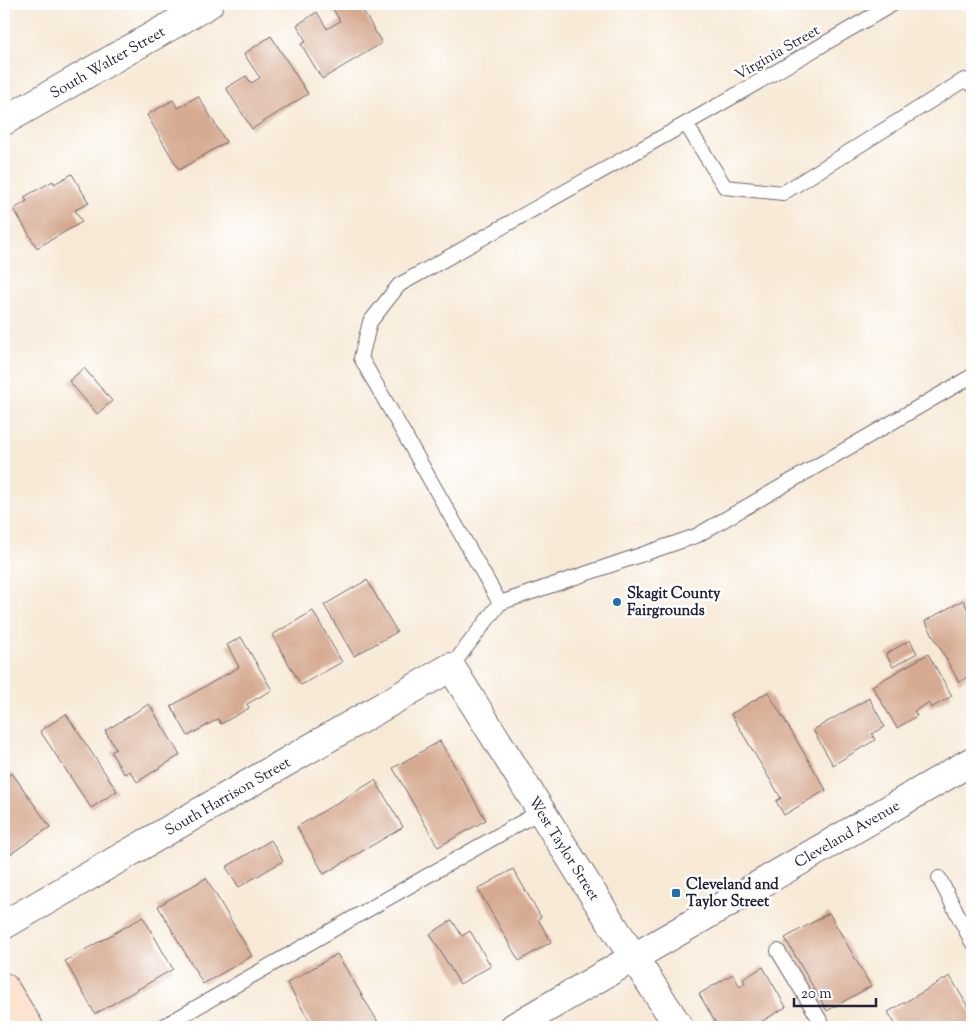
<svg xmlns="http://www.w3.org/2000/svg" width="976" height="1031" font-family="'Sorts Mill Goudy',serif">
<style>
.building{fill:#d6aa91}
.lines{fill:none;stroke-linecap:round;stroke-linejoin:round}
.lane-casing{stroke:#6d6871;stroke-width:16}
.street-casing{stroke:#6d6871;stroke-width:30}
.secondary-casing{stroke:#6d6871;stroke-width:30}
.lane{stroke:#fff;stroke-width:14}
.street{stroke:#fff;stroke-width:28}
.secondary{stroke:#fde4d0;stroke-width:28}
.poi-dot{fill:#1f6fb2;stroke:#fff;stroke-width:2}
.labels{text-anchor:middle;stroke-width:5;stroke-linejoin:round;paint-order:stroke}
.street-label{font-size:15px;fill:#22223b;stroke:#fff}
.poi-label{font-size:15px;font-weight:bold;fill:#22223b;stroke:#fff;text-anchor:start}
</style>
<rect width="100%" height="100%" fill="#fff"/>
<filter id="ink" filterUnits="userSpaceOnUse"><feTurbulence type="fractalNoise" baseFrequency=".02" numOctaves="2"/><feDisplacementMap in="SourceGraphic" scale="10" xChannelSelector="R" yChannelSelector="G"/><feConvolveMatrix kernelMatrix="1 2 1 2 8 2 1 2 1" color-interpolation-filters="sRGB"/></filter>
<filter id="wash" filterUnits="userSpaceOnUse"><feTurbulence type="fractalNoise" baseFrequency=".0096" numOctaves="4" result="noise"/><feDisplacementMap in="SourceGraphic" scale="20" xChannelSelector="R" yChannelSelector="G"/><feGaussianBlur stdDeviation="1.12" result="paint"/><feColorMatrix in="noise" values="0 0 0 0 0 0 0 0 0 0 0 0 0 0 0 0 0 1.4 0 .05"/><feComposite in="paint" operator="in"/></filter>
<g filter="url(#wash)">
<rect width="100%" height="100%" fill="#f7e9d5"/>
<g id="blocks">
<!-- building -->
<path class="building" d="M 334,4 L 359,4 L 382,43 L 322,79 L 301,44 L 306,41 L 297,25 L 317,12 L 327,29 L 340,21 L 331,6 Z
M 271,36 L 308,94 L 252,129 L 226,88 L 246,76 L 251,83 L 260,78 L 244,54 Z
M 198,96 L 226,142 L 179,170 L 147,115 L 173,100 L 178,108 Z
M 72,174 L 89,203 L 75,210 L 82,222 L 37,248 L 14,209 L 27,201 L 24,197 L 53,181 L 54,184 Z
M 84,368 L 112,401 L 97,414 L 69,381 Z
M 367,580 L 397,632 L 354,656 L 324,605 Z
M 963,600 L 972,617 L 972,674 L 959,682 L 925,621 Z
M 313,611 L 342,662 L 301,685 L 272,635 Z
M 241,637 L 272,690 L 247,704 L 249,708 L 221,724 L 218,719 L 188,736 L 171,706 L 239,667 L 227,645 Z
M 910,640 L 917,653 L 893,667 L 886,654 Z
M 928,654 L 952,696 L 931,708 L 928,703 L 914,711 L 917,716 L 897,728 L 872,686 Z
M 768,692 L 826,790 L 784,815 L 776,801 L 781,798 L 731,714 Z
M 869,698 L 885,727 L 872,734 L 875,740 L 833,765 L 813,730 Z
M 149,704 L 180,755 L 137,782 L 130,771 L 124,774 L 111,752 L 116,749 L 105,731 Z
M 66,714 L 117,791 L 91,808 L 40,731 Z
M 440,741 L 486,820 L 438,847 L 393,768 Z
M 12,773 L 50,827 L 9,855 L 4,847 L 4,779 Z
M 375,780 L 403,827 L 324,874 L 297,827 Z
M 271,840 L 283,861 L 239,887 L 226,867 Z
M 513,869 L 541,917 L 538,919 L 551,942 L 519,961 L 478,889 Z
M 206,878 L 252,956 L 203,984 L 158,906 Z
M 829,913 L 871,986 L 827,1011 L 785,938 Z
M 143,917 L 173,969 L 95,1014 L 65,961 Z
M 452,920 L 462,936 L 470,931 L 491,966 L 460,984 L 430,934 Z
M 337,954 L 381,1027 L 313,1027 L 287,983 Z
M 763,967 L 786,1007 L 761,1022 L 764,1027 L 718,1027 L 699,994 L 733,974 L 740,987 L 745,983 L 743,979 Z
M 950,976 L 972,1014 L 972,1027 L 897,1027 L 888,1012 Z"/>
</g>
</g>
<g filter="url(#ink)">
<use href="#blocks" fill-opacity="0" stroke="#6d6871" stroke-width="1"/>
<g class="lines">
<defs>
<path id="lane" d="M 686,124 L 725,187 L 783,193 L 964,80 L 972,85
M 500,603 L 361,358 L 370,322 L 399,285 L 703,114 L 893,4
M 451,667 L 500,603 L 696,536 L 972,376
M 939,878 L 972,942
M 778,951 L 824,1027
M 162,1027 L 541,811"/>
<g id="street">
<path id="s1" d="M 4,121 L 209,4"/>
<path id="s2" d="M 4,925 L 451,667 L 608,918 L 679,1027"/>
<path id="s3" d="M 514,1027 L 972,761"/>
</g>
<path id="secondary" d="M 4,987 L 29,1027"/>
</defs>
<!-- lane casing -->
<use href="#lane" class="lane-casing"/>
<!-- street casing -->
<use href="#street" class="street-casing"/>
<!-- secondary casing -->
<use href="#secondary" class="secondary-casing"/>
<!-- lane -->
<use href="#lane" class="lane"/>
<!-- street -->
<use href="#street" class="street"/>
<!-- secondary -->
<use href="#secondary" class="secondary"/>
</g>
</g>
<!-- markers -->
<g class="poi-dot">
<circle cx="617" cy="602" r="5"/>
<rect x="671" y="888" width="10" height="10" rx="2.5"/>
</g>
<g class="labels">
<!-- street labels -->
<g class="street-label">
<text transform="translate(777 52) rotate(-30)" y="5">Virginia Street</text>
<text dy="5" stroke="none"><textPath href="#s1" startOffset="119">South Walter Street</textPath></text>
<text dy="5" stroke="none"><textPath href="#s2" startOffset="258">South Harrison Street</textPath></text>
<text dy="5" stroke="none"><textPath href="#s3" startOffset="385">Cleveland Avenue</textPath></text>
<text dy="5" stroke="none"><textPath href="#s2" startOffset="730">West Taylor Street</textPath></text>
</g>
<!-- poi labels -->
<g class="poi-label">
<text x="627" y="598">Skagit County<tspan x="627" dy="17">Fairgrounds</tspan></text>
<text x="686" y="889">Cleveland and<tspan x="686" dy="17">Taylor Street</tspan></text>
</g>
</g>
<!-- margin -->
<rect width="976" height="1031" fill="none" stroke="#fff" stroke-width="20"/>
<!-- scale -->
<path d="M794 998v8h82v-8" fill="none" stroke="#22223b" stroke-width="2.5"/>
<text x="801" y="998" font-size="15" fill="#22223b" stroke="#ffffff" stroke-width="4" paint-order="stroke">20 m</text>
</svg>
